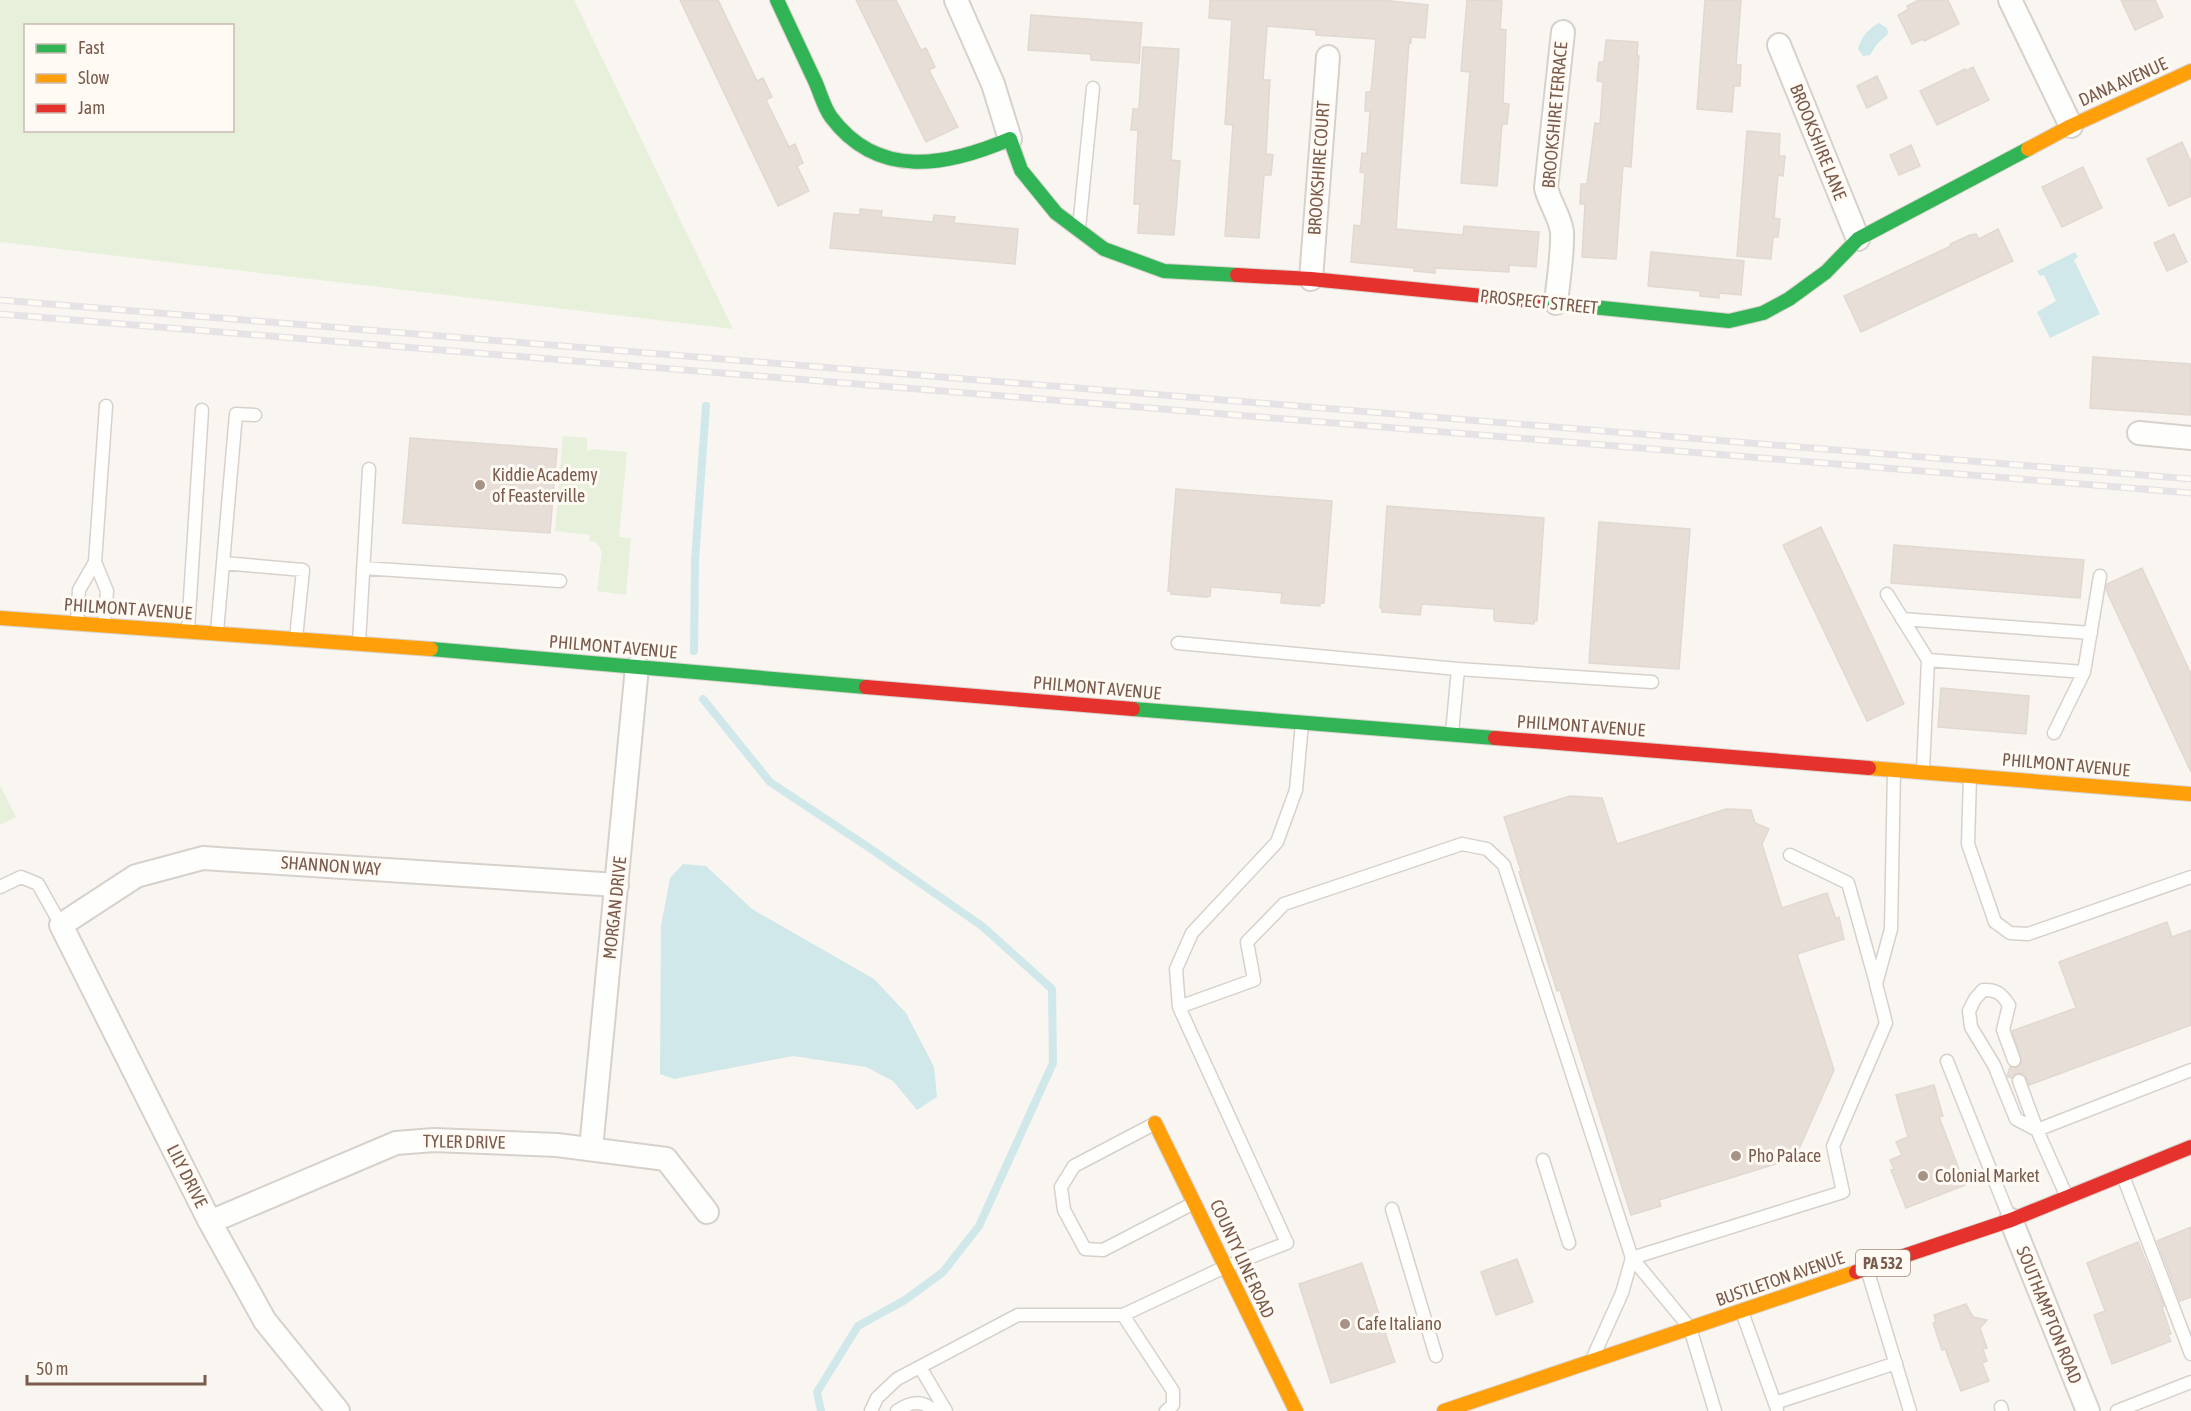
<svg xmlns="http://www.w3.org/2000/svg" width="2191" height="1411" font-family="'Asap Condensed',sans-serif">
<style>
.green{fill:#e7f0db;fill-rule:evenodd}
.water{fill:#d0e8ea}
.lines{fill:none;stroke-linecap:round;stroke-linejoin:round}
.stream{stroke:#d0e8ea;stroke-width:8}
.building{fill:#e6ded7;stroke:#e2d8d2;stroke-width:1.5}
.lane-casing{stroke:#d7d1cb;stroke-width:15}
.street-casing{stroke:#d7d1cb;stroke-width:26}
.fast-casing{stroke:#d9d2cb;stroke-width:16}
.slow-casing{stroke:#d9d2cb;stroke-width:16}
.jam-casing{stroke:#d9d2cb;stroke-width:16}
.lane{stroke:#fefefd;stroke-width:12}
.street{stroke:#fefefd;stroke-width:22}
.fast{stroke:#30b455;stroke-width:14}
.slow{stroke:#ff9f0a;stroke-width:14}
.jam{stroke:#e5322d;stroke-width:14}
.rail-casing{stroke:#e6e3e7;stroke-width:7}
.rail{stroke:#fffaf3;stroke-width:4.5;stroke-dasharray:14;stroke-linecap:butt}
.poi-dot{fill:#a69286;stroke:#fffaf3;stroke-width:2}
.labels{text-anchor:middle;stroke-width:6;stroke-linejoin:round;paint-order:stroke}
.shield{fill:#fffaf3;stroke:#a28b7f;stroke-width:1.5}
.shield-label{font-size:16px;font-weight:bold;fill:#7a5c4d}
.street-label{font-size:18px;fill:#7a5c4d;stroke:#fffaf3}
.poi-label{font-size:18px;fill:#7a5c4d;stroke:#fffaf3;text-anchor:start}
</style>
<rect width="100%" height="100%" fill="#f9f5f0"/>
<!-- green -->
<path class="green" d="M 0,0 L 574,0 L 733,329 L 0,242 ZM 26,26 L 232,26 L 232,130 L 26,130 Z
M 563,436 L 587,438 L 587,451 L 594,449 L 627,452 L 619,537 L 631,538 L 626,595 L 597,591 L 602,551 L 596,542 L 589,541 L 590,535 L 555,531 Z
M 0,785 L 16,817 L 0,825 Z"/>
<!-- water -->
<path class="water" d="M 1879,23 L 1887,28 L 1888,34 L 1877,44 L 1870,55 L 1863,56 L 1858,49 C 1861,37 1868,29 1879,23 Z
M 2075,252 L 2078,257 L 2074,260 L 2100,314 L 2050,338 L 2037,312 L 2056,301 L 2044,275 L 2040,276 L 2037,271 Z
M 683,864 L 706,866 L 752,909 L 874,979 L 906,1013 L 934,1067 L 937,1097 L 917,1110 L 893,1081 L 866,1067 L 793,1056 L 674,1079 L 660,1074 L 661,926 L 670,878 Z"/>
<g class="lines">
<!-- stream -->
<path class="stream" d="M 694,651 L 695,560 L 706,406
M 703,699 L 770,782 L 871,849 L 982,926 L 1052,989 L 1053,1063 L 979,1226 L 943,1272 L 905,1300 L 858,1326 L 817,1392 L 821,1411"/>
</g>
<!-- building -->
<path class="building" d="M 680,0 L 718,0 L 757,81 L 763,78 L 772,97 L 766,100 L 789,147 L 795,144 L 803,163 L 797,166 L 809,191 L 778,206 Z
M 856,0 L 896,0 L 921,50 L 926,48 L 935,67 L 929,70 L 958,127 L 926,142 Z
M 1210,0 L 1381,0 L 1428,5 L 1425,38 L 1411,37 L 1411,43 L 1409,42 L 1396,229 L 1463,235 L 1464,226 L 1539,232 L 1536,267 L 1509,265 L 1509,272 L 1435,268 L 1435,273 L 1414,271 L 1414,268 L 1351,262 L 1354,225 L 1361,226 L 1365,173 L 1360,172 L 1362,153 L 1367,154 L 1370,111 L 1365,111 L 1366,92 L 1371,92 L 1376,39 L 1316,35 L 1316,30 L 1267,26 L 1263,80 L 1270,80 L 1266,154 L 1273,155 L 1271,175 L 1264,175 L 1259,238 L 1225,236 L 1233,125 L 1225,124 L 1232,20 L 1209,18 Z
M 1467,0 L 1502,1 L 1500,29 L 1506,30 L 1503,103 L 1509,104 L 1507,124 L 1502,124 L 1497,186 L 1461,183 L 1470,72 L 1461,71 Z
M 1705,0 L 1741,0 L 1736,65 L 1741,65 L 1740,86 L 1734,86 L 1732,112 L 1697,109 Z
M 1919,0 L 1948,0 L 1959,24 L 1924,41 L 1923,39 L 1912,44 L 1898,15 L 1909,9 L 1907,6 Z
M 2121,0 L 2155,0 L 2163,17 L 2135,30 Z
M 1031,15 L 1142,23 L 1139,63 L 1091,60 L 1091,54 L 1028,50 Z
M 1606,40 L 1638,42 L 1637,56 L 1639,56 L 1631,167 L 1623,166 L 1616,259 L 1582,257 L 1585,204 L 1580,204 L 1581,184 L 1587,184 L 1595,123 L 1600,124 L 1603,82 L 1597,81 L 1599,62 L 1604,62 Z
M 1143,47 L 1179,49 L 1171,160 L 1180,161 L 1174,235 L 1138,233 L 1140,204 L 1134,204 L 1138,130 L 1131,130 L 1132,120 L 1133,109 L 1139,109 Z
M 1973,67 L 1989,100 L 1937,125 L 1920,91 L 1965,69 L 1966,71 Z
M 1877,76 L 1887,98 L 1867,108 L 1857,86 Z
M 1747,131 L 1780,134 L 1779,156 L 1785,156 L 1783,176 L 1778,175 L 1774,218 L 1780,219 L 1778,237 L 1773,237 L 1771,259 L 1737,256 Z
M 2182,142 L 2191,162 L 2191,196 L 2169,206 L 2147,159 Z
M 1911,145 L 1920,166 L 1899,175 L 1890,155 Z
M 2083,167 L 2102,208 L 2062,227 L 2042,187 Z
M 860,209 L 882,211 L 881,217 L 933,222 L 934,215 L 955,217 L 954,223 L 1018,229 L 1015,264 L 830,248 L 834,213 L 860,215 Z
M 1998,229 L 2013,261 L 1861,332 L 1844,296 L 1951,246 L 1950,244 L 1970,235 L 1976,234 L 1979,239 Z
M 2174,234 L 2187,262 L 2167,271 L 2154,243 Z
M 1651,252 L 1744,261 L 1741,295 L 1719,293 L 1719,298 L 1700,296 L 1700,291 L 1648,286 Z
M 2093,357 L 2191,364 L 2191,415 L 2090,408 Z
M 410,438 L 557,449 L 550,533 L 403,523 Z
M 1176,489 L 1332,501 L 1324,603 L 1320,603 L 1320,606 L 1281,603 L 1282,593 L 1211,587 L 1210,596 L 1207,597 L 1171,594 L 1171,591 L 1168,591 Z
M 1387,506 L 1544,518 L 1537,621 L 1534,621 L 1534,624 L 1495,621 L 1494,619 L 1494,609 L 1422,604 L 1420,615 L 1382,612 L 1382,608 L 1380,608 Z
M 1599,522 L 1690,529 L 1679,669 L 1589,663 Z
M 1821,527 L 1904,704 L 1867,721 L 1783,545 Z
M 1894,545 L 2084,560 L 2080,598 L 1891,583 Z
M 2142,568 L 2191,674 L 2191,772 L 2106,590 L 2107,584 Z
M 1941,688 L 2029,696 L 2026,734 L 1938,727 Z
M 1570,796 L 1602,798 L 1617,844 L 1726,809 L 1751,810 L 1755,823 L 1769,829 L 1762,844 L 1782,908 L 1827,893 L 1836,919 L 1839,917 L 1844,939 L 1797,954 L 1834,1070 L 1795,1158 L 1659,1200 L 1661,1206 L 1631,1215 L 1560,990 L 1557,991 L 1519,872 L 1521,871 L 1504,817 Z
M 2167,922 L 2172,937 L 2191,930 L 2191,1025 L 2029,1085 L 2025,1075 L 2021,1073 L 2016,1074 L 2012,1078 L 2007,1076 L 2010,1067 L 2017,1067 L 2022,1061 L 2012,1031 L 2076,1008 L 2059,962 Z
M 1934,1085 L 1943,1116 L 1939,1117 L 1965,1185 L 1906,1208 L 1891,1170 L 1894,1169 L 1890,1160 L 1902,1155 L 1896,1142 L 1908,1137 L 1896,1095 Z
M 2191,1227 L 2191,1297 L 2180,1301 L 2157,1241 Z
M 2138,1242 L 2164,1306 L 2162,1307 L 2171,1334 L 2168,1335 L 2171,1341 L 2112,1364 L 2094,1315 L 2105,1311 L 2087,1263 Z
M 1517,1259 L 1533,1302 L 1496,1315 L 1481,1272 Z
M 1362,1263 L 1395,1362 L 1331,1383 L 1299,1284 Z
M 1966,1304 L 1973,1317 L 1987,1320 L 1980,1328 L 1987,1348 L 1983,1349 L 1987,1361 L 1982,1363 L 1989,1381 L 1961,1391 L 1945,1349 L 1942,1350 L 1933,1323 L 1936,1322 L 1934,1315 Z"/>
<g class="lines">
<defs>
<path id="lane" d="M 1079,228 L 1093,88
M 95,562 L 107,591 L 104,624
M 223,563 L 303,570 L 296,638
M 363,568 L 560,581
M 1887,594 L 1928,660 L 1923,770
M 1902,619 L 2091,633
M 77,622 L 79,590 L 95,562 L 106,406
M 188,630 L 202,410
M 217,632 L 236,414 L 255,415
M 359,643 L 369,469
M 1178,643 L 1458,669 L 1452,733
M 1928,660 L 2084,672 L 2100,576
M 1458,669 L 1652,682
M 2054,733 L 2084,672
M 1970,777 L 1968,844 L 1995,922 L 2010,933 L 2028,934 L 2191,877
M 1790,855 L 1848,883 L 1876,983
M 0,887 L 21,877 L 38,884 L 61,925
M 1179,1007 L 1176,969 L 1192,933 L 1277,842 L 1296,790 L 1302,723
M 2014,1060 L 2003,1030 L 2009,1005 C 2002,994 1996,989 1983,990 L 1975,999 L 1969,1011 L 1971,1027 L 1994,1065 L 2016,1119 L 2037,1130 L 2019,1081
M 1947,1061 L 2010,1219
M 1154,1124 L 1074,1166 L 1061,1187 L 1064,1210 L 1085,1249 L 1103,1250 L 1192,1204
M 1543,1160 L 1569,1243
M 2123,1176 L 2191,1354
M 2067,1197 L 2037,1130 L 2191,1070
M 1392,1209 L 1436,1356
M 1632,1258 L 1690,1328 L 1715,1411
M 1867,1269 L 1910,1411
M 1742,1312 L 1777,1409
M 1123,1315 L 1173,1391 L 1173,1405 L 1166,1411
M 1594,1355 L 1622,1293 L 1632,1258
M 920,1367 L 946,1411
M 1775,1403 L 1896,1363
M 2001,1407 L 2002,1411
M 871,1411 L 877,1398 L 897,1379 L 1018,1315 L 1123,1315 L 1225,1267 L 1287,1243 L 1179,1007 L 1254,980 L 1247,942 L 1284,904 L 1462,844 L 1487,849 L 1504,865 L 1632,1258 L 1843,1192 L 1833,1146 L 1886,1023 L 1876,984 L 1891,929 L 1894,770
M 897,1411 C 910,1402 922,1399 934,1411
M 2117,1411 L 2191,1382"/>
<path id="street" d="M 956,0 L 993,84 L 1010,139
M 2010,0 L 2071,126
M 1779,45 L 1858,239
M 1311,279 L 1328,57
M 1556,303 C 1558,282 1563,253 1562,232 C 1560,216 1550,204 1546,188 L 1563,32
M 2139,433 L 2191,438
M 591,1149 L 637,667
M 2011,1220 L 2088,1411
M 210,1222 L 396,1143 L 434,1140 L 557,1145 L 666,1159 L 707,1212
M 338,1411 L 265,1321 L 210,1222 L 61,925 L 136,876 L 203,858 L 617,885"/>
<path id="fast" d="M 777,0 C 789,26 802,53 814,79 C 820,91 823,106 831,117 C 878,180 947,166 1010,139 L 1021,170 L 1056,213 L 1104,249 L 1164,271 L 1237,275
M 1534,301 L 1729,321 L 1763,313 L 1789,299 L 1826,272 L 1858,239 L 2028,149
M 431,649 L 866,687
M 1133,709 L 1495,738"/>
<path id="slow" d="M 2028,149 L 2071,126 L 2191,71
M 0,618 L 431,649
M 1869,768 L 2191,794
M 1155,1123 L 1296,1411
M 1444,1411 L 1856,1272"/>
<path id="jam" d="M 1237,275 L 1311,279 L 1534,301
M 866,687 L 1133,709
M 1495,738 L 1869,768
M 1856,1272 L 2011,1220 L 2191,1147"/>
</defs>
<!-- lane casing -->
<use href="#lane" class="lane-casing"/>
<!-- street casing -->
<use href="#street" class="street-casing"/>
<!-- fast casing -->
<use href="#fast" class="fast-casing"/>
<!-- slow casing -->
<use href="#slow" class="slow-casing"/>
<!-- jam casing -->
<use href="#jam" class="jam-casing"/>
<!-- lane -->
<use href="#lane" class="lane"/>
<!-- street -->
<use href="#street" class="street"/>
<!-- fast -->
<use href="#fast" class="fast"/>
<!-- slow -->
<use href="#slow" class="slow"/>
<!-- jam -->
<use href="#jam" class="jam"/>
<defs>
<path id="rail" d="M 0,300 L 2191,479
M 0,314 L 2191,493"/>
</defs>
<!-- rail casing -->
<use href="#rail" class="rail-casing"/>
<!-- rail -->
<use href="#rail" class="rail"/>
</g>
<!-- markers -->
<g class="poi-dot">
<circle cx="480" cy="485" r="6"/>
<circle cx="1736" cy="1156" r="6"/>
<circle cx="1923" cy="1176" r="6"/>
<circle cx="1345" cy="1324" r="6"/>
</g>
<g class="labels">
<!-- shield labels -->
<rect class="shield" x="1856" y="1250" width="54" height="26" rx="4.5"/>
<g class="shield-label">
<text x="1883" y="1269">PA 532</text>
</g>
<!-- street labels -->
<g class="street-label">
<text transform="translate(2123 82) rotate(-24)" y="6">DANA AVENUE</text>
<text transform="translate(1555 115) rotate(-85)" y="6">BROOKSHIRE TERRACE</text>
<text transform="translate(1818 142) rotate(68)" y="6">BROOKSHIRE LANE</text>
<text transform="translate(1319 168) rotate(-86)" y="6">BROOKSHIRE COURT</text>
<text transform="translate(1539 302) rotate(6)" y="6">PROSPECT STREET</text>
<text transform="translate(128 609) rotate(4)" y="6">PHILMONT AVENUE</text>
<text transform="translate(613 647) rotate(5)" y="6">PHILMONT AVENUE</text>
<text transform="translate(1097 688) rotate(5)" y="6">PHILMONT AVENUE</text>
<text transform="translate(1581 726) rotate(4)" y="6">PHILMONT AVENUE</text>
<text transform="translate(2066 765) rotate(5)" y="6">PHILMONT AVENUE</text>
<text transform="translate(331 866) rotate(4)" y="6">SHANNON WAY</text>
<text transform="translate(615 908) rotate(-84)" y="6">MORGAN DRIVE</text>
<text transform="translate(464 1142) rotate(1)" y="6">TYLER DRIVE</text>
<text transform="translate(187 1176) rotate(63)" y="6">LILY DRIVE</text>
<text transform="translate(1242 1259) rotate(65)" y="6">COUNTY LINE ROAD</text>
<text transform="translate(1780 1279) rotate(-19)" y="6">BUSTLETON AVENUE</text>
<text transform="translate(2049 1315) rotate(68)" y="6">SOUTHAMPTON ROAD</text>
</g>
<!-- poi labels -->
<g class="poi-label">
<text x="492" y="481">Kiddie Academy<tspan x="492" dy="21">of Feasterville</tspan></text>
<text x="1748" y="1162">Pho Palace</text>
<text x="1935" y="1182">Colonial Market</text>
<text x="1357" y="1330">Cafe Italiano</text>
</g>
</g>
<!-- legend -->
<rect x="24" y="24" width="210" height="108" fill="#fffaf3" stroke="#cabbb1" stroke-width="1.5"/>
<rect x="36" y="44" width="30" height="9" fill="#30b455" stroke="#cabbb1" stroke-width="1.5"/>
<text x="78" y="54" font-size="18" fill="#7a5c4d">Fast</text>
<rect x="36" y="74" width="30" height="9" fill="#ff9f0a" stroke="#cabbb1" stroke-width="1.5"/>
<text x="78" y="84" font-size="18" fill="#7a5c4d">Slow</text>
<rect x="36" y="104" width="30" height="9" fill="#e5322d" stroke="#cabbb1" stroke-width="1.5"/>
<text x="78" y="114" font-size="18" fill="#7a5c4d">Jam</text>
<!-- scale -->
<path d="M27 1375v9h178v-9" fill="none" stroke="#7a5c4d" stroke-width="3"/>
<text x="36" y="1375" font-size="18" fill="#7a5c4d" stroke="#fffaf3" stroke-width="4.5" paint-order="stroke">50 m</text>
</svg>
